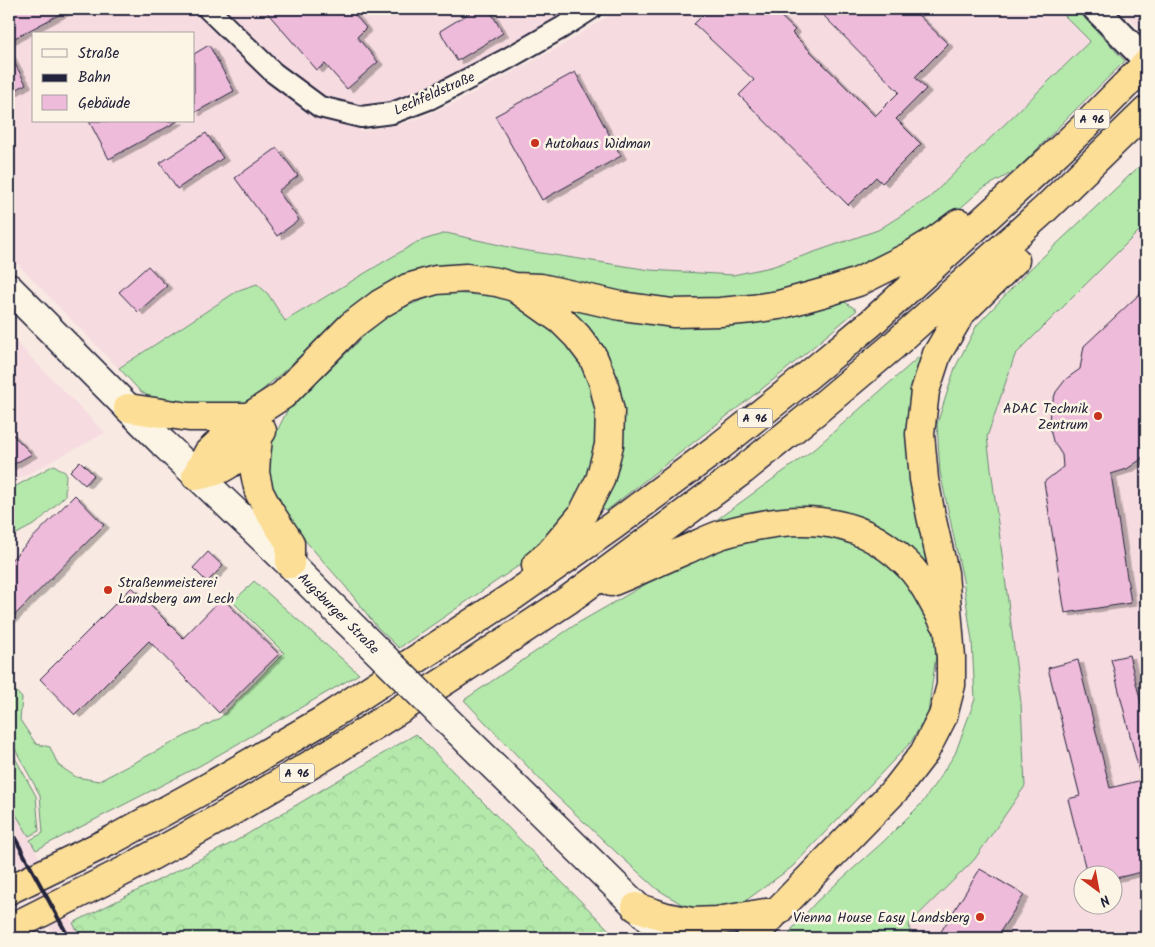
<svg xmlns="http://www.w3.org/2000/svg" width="1155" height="947" font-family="Kalam,sans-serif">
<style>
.built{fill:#f6dbe0;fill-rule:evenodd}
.grass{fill:#b4e9ab;stroke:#6b8673}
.forest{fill:url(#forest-crowns);stroke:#6b8673}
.building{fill:#eebbda;stroke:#22223b;filter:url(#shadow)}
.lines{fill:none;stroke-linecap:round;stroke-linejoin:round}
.minor-casing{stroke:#22223b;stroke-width:24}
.tertiary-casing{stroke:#22223b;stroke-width:29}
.secondary-casing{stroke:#22223b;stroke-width:31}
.motorway-casing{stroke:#22223b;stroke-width:31}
.minor{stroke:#fcf5e5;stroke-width:20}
.tertiary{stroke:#fcf5e5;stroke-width:25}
.secondary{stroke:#fcf5e5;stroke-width:28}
.motorway{stroke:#fcde96;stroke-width:28}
.rail{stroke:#22223b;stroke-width:4}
.secondary-bridge-casing{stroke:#22223b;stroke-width:31;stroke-linecap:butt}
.secondary-bridge{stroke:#fcf5e5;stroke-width:28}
.poi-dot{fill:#c8321e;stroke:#fcf5e5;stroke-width:2}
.labels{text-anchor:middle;stroke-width:5;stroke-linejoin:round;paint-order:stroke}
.shield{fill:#fcf5e5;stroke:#63616e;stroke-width:1}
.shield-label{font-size:12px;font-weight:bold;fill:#22223b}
.street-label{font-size:14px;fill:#22223b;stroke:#fcf5e5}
.poi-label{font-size:14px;fill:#22223b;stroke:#fcf5e5;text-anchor:start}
</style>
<defs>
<pattern id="forest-crowns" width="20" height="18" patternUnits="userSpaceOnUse" patternTransform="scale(1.25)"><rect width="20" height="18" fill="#b4e9ab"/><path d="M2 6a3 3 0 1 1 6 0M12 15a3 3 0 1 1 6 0" fill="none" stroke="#9ac894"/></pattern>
<filter id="shadow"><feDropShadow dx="5.5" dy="3" stdDeviation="0" flood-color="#0004"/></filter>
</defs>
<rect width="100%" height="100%" fill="#f9e9e3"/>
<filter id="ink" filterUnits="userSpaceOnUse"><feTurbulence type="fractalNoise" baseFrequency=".02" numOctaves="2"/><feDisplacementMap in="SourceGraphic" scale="10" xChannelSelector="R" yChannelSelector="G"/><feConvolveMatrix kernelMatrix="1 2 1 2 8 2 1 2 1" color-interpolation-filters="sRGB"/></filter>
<g filter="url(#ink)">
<!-- built -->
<path class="built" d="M 9,9 L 202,9 L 320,116 L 362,131 L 391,126 L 415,120 L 457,102 L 556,49 L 620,9 L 1058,9 L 1091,41 L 929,198 L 878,230 L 771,267 L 733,275 L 650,270 L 522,250 L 446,233 L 416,242 L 285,321 L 268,294 L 239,290 L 118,368 L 9,255 ZM 34,34 L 194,34 L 194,121 L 34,121 Z
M 216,9 L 577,9 L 466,73 L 389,106 L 361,110 L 321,100 L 276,69 Z
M 1120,9 L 1146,9 L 1146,35 Z
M 1146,189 L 1146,938 L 848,938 L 1003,707 L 960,439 L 995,339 ZM 1082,874 L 1112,874 L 1112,904 L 1082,904 Z
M 9,335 L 105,433 L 9,484 Z
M 9,802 L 29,836 L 30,840 L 81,938 L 56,938 L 53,934 L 9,847 Z"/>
<!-- grass -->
<path class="grass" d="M 1058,9 L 1076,9 L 1125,61 L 1071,114 L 1017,170 L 982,189 L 930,235 L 883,259 L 780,298 L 675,306 L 501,274 L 340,318 L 282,373 L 245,405 L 172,410 L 140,391 L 119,368 L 239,290 L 257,284 L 268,294 L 285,321 L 417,242 L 446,233 L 522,250 L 650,270 L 733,275 L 771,267 L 878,230 L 929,198 L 1090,41 Z
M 1146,160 L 1146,224 L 1015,355 L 987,437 L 1021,703 L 1025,786 L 974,860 L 909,924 L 911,938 L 788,938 L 792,929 L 817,901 L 883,842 L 923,802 L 955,754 L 975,699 L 972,641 L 963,580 L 940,472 L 937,424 L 955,368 L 977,325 L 1030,269 Z
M 443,292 L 489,296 L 520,302 L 540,314 L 585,362 L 601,415 L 593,478 L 546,547 L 399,648 L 377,627 L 345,586 L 302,537 L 266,491 L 269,447 L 287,411 L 371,329 L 397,310 Z
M 840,299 L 857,310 L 782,373 L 606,511 L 600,507 L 622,444 L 567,311 L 574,304 Z
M 928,351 L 929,567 L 897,539 L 874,524 L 697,534 L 813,450 L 919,357 Z
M 54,465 L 66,473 L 65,496 L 37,523 L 9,538 L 9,490 Z
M 810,530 L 863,541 L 912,584 L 935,632 L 936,656 L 928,713 L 911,742 L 792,867 L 737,907 L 706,910 L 683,905 L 657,889 L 617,853 L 551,791 L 464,700 L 578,623 L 667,572 L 724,545 Z
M 254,581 L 359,674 L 201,765 L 36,850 L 30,840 L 43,833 L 40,795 L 9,738 L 9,684 L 22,698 L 20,720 L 36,744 L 50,747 L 58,765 L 76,777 L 99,781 L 220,718 L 284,653 L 233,602 Z
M 9,747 L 36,796 L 39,831 L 29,836 L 9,803 Z"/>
<!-- forest -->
<path class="forest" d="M 416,734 L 617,938 L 81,938 L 73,923 L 234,842 Z"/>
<!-- building -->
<path class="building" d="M 9,9 L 70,9 L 9,41 Z
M 264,9 L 350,9 L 366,28 L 357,37 L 378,62 L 347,89 L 325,64 L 317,70 Z
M 476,9 L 489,9 L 503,33 L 457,61 L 440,31 Z
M 709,9 L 773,9 L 795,30 L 792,33 L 875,116 L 899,92 L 817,9 L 912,9 L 948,44 L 915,77 L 926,89 L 896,119 L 921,144 L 882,183 L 876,177 L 848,205 L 739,95 L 754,80 L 694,24 Z
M 209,45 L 234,91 L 194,113 L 194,54 Z
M 9,53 L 26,84 L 9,94 Z
M 575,72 L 621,156 L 542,200 L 495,116 Z
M 89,121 L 178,121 L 109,159 Z
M 206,133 L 223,158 L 177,189 L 160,163 Z
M 277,148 L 298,176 L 278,191 L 299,220 L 277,236 L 235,178 Z
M 148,266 L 167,286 L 138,312 L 119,292 Z
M 1146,288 L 1146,453 L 1140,460 L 1127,469 L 1111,474 L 1131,603 L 1065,613 L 1044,482 L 1063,467 L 1062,455 L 1053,441 L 1049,425 L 1050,408 L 1056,392 L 1066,379 L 1080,369 L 1084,346 Z
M 9,431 L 32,454 L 9,467 Z
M 80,461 L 94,475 L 85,485 L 70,471 Z
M 75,495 L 104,525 L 9,621 L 9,562 Z
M 208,552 L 223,566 L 207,582 L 193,568 Z
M 132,587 L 183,638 L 222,598 L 279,654 L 219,713 L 149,641 L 75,715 L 40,679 Z
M 1129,655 L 1144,715 L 1146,715 L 1146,778 L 1141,779 L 1111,659 Z
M 1078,660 L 1110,788 L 1146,779 L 1146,871 L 1112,879 L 1112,874 L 1087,874 L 1068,799 L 1080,796 L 1048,668 Z
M 980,869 L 1024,895 L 996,938 L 937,938 Z"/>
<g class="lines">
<defs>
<path id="minor" d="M 208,9 L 274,73 L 320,107 L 361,117 L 392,113 L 429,99 L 505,60 L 563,27 L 591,9"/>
<path id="tertiary" d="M 1096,9 L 1146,60"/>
<path id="secondary" d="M 9,288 L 163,443 L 290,564 L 347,621
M 469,742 L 669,938"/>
<path id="motorway" d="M 516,288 L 561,320 L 577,336 L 593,357 L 603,381 L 610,411 L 609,445 L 600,480 L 582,515 L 549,554 L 536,565
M 128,408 L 189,417 L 249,417
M 258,439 L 256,456 L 255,473 L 259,492 L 269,511 L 290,543 L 290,564
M 196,476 L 208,453 L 221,441 L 249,417 L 283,395 L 351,326 L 380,304 L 408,288 L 436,280 L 466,278 L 497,282 L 514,287 L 541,288 L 621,306 L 673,313 L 720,312 L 752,309 L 779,305 L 833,290 L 858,282 L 910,256 L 936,240 L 959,223
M 196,476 C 203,474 210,473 216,471 C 232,465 254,445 262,431
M 611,582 C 636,572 660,561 685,550 C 697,545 710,538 723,534 C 790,515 853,511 906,563 C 923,579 933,603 945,623
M 9,890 L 112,840 L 212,785 L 322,721 L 513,596 L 614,525 L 720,446 L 794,387 L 871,323 L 1035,173 L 1088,123 L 1146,64
M 636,907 L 666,917 L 692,922 L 717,921 L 778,911
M 9,929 L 128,869 L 229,813 L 337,749 L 448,679 L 568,600 L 743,470 L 816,411 L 892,347 L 1043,211 L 1146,111
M 751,938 L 897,788 L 924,753 L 943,716 L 951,685 L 951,658 L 944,573 L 931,516 L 924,479 L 920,434 L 925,391 L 937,354 L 961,313 L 1015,260"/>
</defs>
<!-- minor casing -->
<use href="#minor" class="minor-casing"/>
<!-- tertiary casing -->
<use href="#tertiary" class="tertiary-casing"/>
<!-- secondary casing -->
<use href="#secondary" class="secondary-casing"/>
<!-- motorway casing -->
<use href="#motorway" class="motorway-casing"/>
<!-- minor -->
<use href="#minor" class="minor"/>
<!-- tertiary -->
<use href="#tertiary" class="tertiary"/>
<!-- secondary -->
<use href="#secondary" class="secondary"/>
<!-- motorway -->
<use href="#motorway" class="motorway"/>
<!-- rail -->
<path class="rail" d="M 9,827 L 69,938"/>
<defs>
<path id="secondary-bridge" d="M 347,621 L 469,742"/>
</defs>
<!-- secondary-bridge casing -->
<use href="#secondary-bridge" class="secondary-bridge-casing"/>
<!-- secondary-bridge -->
<use href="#secondary-bridge" class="secondary-bridge"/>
</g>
</g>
<!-- markers -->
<g class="poi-dot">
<circle cx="535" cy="143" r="5"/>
<circle cx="1098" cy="416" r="5"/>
<circle cx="108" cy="590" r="5"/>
<circle cx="980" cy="917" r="5"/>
</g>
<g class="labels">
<!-- shield labels -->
<g class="shield">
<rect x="1074.5" y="109.5" width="35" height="19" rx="4"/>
<rect x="737.5" y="408.5" width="35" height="19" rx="4"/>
<rect x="279.5" y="763.5" width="35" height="19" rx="4"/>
</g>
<g class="shield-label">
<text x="1092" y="123">A 96</text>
<text x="755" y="422">A 96</text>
<text x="297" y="777">A 96</text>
</g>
<!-- street labels -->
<g class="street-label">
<text transform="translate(434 93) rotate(-24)" y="5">Lechfeldstraße</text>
<text transform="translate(339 613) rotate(45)" y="5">Augsburger Straße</text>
</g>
<!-- poi labels -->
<g class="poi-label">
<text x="545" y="148">Autohaus Widman</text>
<text x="1088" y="413" text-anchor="end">ADAC Technik<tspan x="1088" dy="16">Zentrum</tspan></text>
<text x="118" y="587">Straßenmeisterei<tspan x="118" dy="16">Landsberg am Lech</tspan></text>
<text x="970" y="922" text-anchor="end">Vienna House Easy Landsberg</text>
</g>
</g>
<!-- margin -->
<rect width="1155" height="947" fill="none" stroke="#fcf5e5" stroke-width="30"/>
<rect x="15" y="15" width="1125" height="917" fill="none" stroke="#22223b" stroke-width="2" filter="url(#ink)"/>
<!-- legend -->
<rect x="32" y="32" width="162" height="90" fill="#fcf5e5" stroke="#a5a1a1"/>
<rect x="42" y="49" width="25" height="8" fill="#fcf5e5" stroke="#a5a1a1"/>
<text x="78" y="58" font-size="15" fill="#22223b">Straße</text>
<rect x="42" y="74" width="25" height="8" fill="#22223b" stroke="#a5a1a1"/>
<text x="78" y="82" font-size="15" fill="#22223b">Bahn</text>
<rect x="42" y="95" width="25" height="15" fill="#eebbda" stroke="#a5a1a1"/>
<text x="78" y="108" font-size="15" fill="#22223b">Gebäude</text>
<!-- north arrow -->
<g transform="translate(1098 890) rotate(148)"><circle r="24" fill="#fcf5e5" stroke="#a5a1a1"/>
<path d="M0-4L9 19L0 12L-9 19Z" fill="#c8321e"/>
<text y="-8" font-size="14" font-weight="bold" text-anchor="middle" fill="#22223b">N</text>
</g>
</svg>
